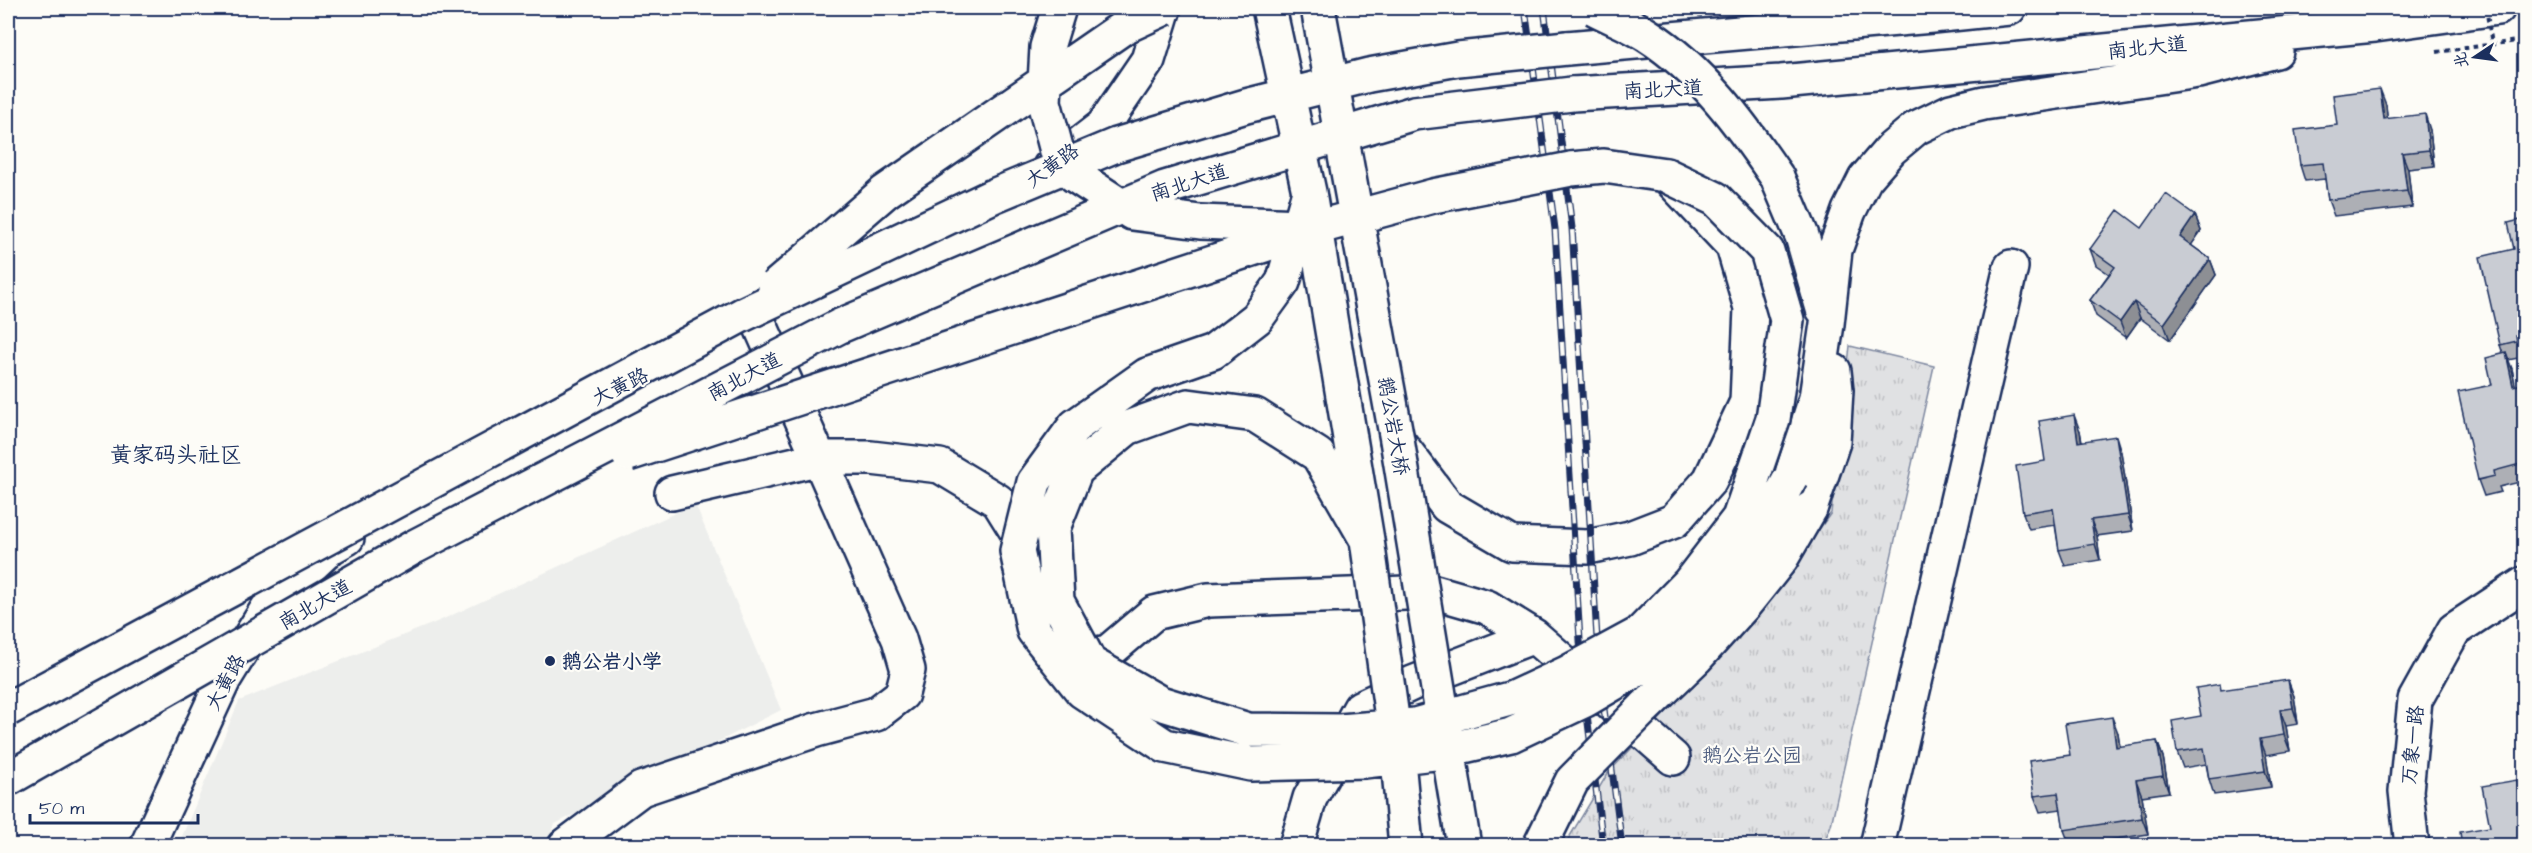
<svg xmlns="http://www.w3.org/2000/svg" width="2532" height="853" font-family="'Architects Daughter','LXGW WenKai TC',sans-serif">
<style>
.built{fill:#edeeec}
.park{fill:url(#park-tufts);stroke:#7e88a0;stroke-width:1.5}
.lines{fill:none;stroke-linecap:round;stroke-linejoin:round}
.minor-casing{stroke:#1b2f5e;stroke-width:38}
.major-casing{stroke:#1b2f5e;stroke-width:38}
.highway-casing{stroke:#1b2f5e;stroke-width:38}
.path{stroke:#1b2f5e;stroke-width:4;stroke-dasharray:4.5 4.5;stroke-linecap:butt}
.minor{stroke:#fdfcf7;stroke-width:33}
.major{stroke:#fdfcf7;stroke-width:33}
.highway{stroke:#fdfcf7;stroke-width:33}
.rail-casing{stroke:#1b2f5e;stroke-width:7}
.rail{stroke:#fdfcf7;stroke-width:4.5;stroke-dasharray:14;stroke-linecap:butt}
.highway-bridge-casing{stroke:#1b2f5e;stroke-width:38;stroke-linecap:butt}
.path-bridge{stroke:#1b2f5e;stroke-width:4;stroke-dasharray:4.5 4.5;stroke-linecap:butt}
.highway-bridge{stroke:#fdfcf7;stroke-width:33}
.wall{fill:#adafb5;stroke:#1b2f5e;stroke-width:1.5}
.shaded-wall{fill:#8d8f94;stroke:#1b2f5e;stroke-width:1.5}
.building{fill:#c9ccd3;stroke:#1b2f5e;stroke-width:1.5}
.poi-dot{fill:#1b2f5e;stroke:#fdfcf7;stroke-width:2}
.labels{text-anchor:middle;stroke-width:4.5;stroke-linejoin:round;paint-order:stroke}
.street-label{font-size:20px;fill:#1b2f5e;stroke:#fdfcf7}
.poi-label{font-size:20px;font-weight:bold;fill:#1b2f5e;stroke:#fdfcf7;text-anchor:start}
.park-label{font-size:20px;fill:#4c5c7f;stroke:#fdfcf7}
.quarter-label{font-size:22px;fill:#1b2f5e;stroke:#fdfcf7}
</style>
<defs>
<pattern id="park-tufts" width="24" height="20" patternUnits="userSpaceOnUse" patternTransform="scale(1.5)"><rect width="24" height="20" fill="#e0e1e3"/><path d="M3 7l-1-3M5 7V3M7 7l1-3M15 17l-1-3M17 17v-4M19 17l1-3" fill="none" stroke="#c0c1c5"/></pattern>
</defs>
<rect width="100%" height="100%" fill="#fdfcf7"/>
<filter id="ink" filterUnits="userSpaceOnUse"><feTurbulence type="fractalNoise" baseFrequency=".0167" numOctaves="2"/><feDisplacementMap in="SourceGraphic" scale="12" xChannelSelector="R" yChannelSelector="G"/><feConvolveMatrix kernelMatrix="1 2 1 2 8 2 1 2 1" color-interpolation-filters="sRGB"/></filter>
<g filter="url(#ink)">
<!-- built -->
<path class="built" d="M 695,504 L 781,710 L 555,824 L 544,845 L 178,846 L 239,701 L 439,621 Z"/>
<!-- park -->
<path class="park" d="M 1850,346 L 1934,366 L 1831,825 L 1823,845 L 1564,846 L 1608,773 L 1754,620 L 1831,513 Z"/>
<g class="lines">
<defs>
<path id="minor" d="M 672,493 L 821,458 L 871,458 L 940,466 L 998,501 L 1031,554
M 1064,650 L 1072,659 L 1108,652 L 1154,613 L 1208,600 L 1435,592 L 1487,607 L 1534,636 L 1673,758
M 565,846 L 641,789 L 816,730 L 876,714 L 902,694 L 908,670 L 899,639 L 757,318
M 1296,846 L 1310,798 L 1360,708 L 1413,683 L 1534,636
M 1877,846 L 2011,267
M 2412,846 L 2406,791 L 2415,700 L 2454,630 L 2524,584"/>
<path id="major" d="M 1050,167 L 1103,126 L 1148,60 L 1164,8
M 147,846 L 224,679 L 271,603 L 331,547 L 347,538"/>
<path id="highway" d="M 1567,48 L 1932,16 L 2009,8
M 1572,94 L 1781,82 L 2375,25 L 2498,8
M 1777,177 L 1802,236 L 1823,309
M 1397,440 L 1447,506 L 1512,544 L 1588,547 L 1630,538 L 1674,521 L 1710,480 L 1747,402 L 1751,308 L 1733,246 L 1666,175 L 1604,166 L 1571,169
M 1791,477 L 1816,398 L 1827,324 L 1835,250 L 1849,211 L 1865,179 L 1891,149 L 1916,128 L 1951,111 L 1984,103 L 2198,71 L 2276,51
M 1810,509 L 1833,442 L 1836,390 L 1834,371"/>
</defs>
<!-- minor casing -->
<use href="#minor" class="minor-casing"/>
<!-- major casing -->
<use href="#major" class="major-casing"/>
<!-- highway casing -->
<use href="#highway" class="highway-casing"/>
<!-- path -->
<path class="path" d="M 2437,52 L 2524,40"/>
<!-- minor -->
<use href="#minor" class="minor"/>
<!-- major -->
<use href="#major" class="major"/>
<!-- highway -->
<use href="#highway" class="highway"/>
<defs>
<path id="rail" d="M 1525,8 L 1555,229 L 1582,673 L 1603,846
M 1544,8 L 1572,228 L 1599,671 L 1622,846"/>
</defs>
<!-- rail casing -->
<use href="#rail" class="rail-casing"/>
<!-- rail -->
<use href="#rail" class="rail"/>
<defs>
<path id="highway-bridge" d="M 1059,8 L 1047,47 L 1044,102 L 1058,155 L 1074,175 L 1132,213 L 1200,222 L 1301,226
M 1269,8 L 1309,192 L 1367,540 L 1398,760 L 1406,846
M 1318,8 L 1397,440 L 1464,846
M 1594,8 C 1611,17 1630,24 1647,35 C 1702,70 1741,124 1777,177
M 1309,192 L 1283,282 L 1257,318 L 1213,352 L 1147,375 L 1075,426 L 1034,482 L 1017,551 L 1034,631 L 1082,691 L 1165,746 L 1251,764 L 1365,761 L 1434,753 L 1511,735 L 1585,700 L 1648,663 L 1703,608 L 1749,553 L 1791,477
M 775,287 L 885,192 L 1124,27 L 1165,8
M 628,454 L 1319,227 L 1433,196 L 1571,169
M 1367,540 L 1318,455 L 1255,415 L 1188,406 L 1127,428 L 1076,470 L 1053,528 L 1057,601 L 1090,663 L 1160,703 L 1248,730 L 1340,731 L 1415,725 L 1513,698 L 1567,673 L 1639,634 L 1689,583 L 1739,518 L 1773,419 L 1787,320 L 1767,251 L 1716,199 L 1666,175
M 8,709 L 742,315 L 993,196 L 1116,145 L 1246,106 L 1369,75 L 1458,59 L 1567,48
M 8,779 L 414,547 L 840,326 L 1165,188 L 1414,113 L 1572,94
M 1540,846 L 1572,781 L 1644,708 L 1697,657 L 1745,604 L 1781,559 L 1810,509"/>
</defs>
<!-- highway-bridge casing -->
<use href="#highway-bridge" class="highway-bridge-casing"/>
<!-- path-bridge -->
<path class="path-bridge" d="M 2486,8 L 2492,44"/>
<!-- highway-bridge -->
<use href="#highway-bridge" class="highway-bridge"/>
</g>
<!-- wall -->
<path class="wall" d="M 2386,105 L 2387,118 L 2430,130 L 2434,166 L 2408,169 L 2412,207 L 2334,216 L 2328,200 L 2325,179 L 2305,181 L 2300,165 Z
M 2195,215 L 2201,231 L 2191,245 L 2210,259 L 2216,275 L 2170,340 L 2140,318 L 2126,338 L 2096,316 L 2090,300 L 2109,274 L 2096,265 L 2090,249 L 2142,228 Z
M 2524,219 L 2524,351 L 2521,351 L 2523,357 L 2508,360 L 2512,369 L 2515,386 L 2524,384 L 2524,481 L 2499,487 L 2501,492 L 2484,496 L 2478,480 L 2492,385 L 2503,354 L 2500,345 L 2514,249 Z
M 2080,431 L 2082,441 L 2121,452 L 2133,531 L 2097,536 L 2100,560 L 2065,566 L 2059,550 L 2055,525 L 2029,529 L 2023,513 L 2045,461 Z
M 2222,690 L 2294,696 L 2298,724 L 2286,726 L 2290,751 L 2266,755 L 2271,787 L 2214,795 L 2209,779 L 2206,764 L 2183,768 L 2177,752 L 2201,716 Z
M 2118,733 L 2120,747 L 2157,741 L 2163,757 L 2169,792 L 2142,796 L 2148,834 L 2070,846 L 2064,830 L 2061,809 L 2040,812 L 2034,796 L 2070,755 Z"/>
<!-- shaded-wall -->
<path class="shaded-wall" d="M 2380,89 L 2386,105 L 2389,135 L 2384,119 Z
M 2425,114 L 2430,130 L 2434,166 L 2429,150 Z
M 2402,153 L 2408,169 L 2412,207 L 2407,191 Z
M 2195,215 L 2201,231 L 2186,253 L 2180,237 Z
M 2210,259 L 2216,275 L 2170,340 L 2164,324 Z
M 2134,302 L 2140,318 L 2126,338 L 2120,322 Z
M 2506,353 L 2512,369 L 2519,402 L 2513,386 Z
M 2074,415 L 2080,431 L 2084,458 L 2078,442 Z
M 2116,436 L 2121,452 L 2133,531 L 2128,515 Z
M 2091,520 L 2097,536 L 2100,560 L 2095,544 Z
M 2288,680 L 2294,696 L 2298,724 L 2293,708 Z
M 2280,710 L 2286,726 L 2290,751 L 2284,735 Z
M 2112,717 L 2118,733 L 2122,763 L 2116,747 Z
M 2260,739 L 2266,755 L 2271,787 L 2265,771 Z
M 2157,741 L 2163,757 L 2169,792 L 2163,776 Z
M 2136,780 L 2142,796 L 2148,834 L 2142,818 Z
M 2517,780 L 2523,796 L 2524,813 L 2522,806 Z"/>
<!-- building -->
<path class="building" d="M 2380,89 L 2384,119 L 2425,114 L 2429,150 L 2402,153 L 2407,191 L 2328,200 L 2323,163 L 2300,165 L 2295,130 L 2337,125 L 2333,95 Z
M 2166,194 L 2195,215 L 2180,237 L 2210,259 L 2164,324 L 2134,302 L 2120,322 L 2090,300 L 2115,267 L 2090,249 L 2118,210 L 2142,228 Z
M 2524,219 L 2524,333 L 2516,335 L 2517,341 L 2500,345 L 2480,257 L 2514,249 L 2508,223 Z
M 2506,353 L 2513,386 L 2524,384 L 2524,463 L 2494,471 L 2495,476 L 2478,480 L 2458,392 L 2492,385 L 2486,358 Z
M 2074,415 L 2078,442 L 2116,436 L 2128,515 L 2091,520 L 2095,544 L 2059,550 L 2053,508 L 2023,513 L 2016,466 L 2045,461 L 2039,421 Z
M 2288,680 L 2293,708 L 2280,710 L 2284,735 L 2260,739 L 2265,771 L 2209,779 L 2204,748 L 2177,752 L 2172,721 L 2201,716 L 2196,688 L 2220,684 L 2221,690 Z
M 2112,717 L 2116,747 L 2157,741 L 2163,776 L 2136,780 L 2142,818 L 2064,830 L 2058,793 L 2034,796 L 2029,761 L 2070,755 L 2065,724 Z
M 2517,780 L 2522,806 L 2524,806 L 2524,846 L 2462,846 L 2460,832 L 2490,827 L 2482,786 Z"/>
</g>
<!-- markers -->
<circle class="poi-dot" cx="550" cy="661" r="6"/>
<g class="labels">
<!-- street labels -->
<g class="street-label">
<text transform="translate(2147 47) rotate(-6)" y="7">南北大道</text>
<text transform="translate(1663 89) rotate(-3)" y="7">南北大道</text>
<text transform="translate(1052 165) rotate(-36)" y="7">大黄路</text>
<text transform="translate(1189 182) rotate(-18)" y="7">南北大道</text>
<text transform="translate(744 376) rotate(-28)" y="7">南北大道</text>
<text transform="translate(620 386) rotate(-26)" y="7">大黄路</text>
<text transform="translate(1394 426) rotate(80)" y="7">鹅公岩大桥</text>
<text transform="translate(315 604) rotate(-30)" y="7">南北大道</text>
<text transform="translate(225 682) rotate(-62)" y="7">大黄路</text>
<text transform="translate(2412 745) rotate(-84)" y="7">万象一路</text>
</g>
<!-- poi labels -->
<g class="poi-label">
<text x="562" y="668">鹅公岩小学</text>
</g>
<!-- park labels -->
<g class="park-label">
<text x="1752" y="762">鹅公岩公园</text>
</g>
<!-- quarter labels -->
<g class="quarter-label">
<text x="176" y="462">黄家码头社区</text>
</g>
</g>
<!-- margin -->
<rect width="2532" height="853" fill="none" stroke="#fdfcf7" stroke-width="30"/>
<rect x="15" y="15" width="2502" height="823" fill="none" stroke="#1b2f5e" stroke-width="2" filter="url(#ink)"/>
<!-- north arrow -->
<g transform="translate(2475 57) rotate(257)" stroke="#fdfcf7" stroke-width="4.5" paint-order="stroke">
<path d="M0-4.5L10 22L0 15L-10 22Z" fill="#1b2f5e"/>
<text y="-9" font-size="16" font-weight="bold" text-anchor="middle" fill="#1b2f5e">北</text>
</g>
<!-- scale -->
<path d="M30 814v9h168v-9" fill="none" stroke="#1b2f5e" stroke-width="3"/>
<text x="39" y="814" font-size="18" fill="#1b2f5e" stroke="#fdfcf7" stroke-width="4.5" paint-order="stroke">50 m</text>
</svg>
